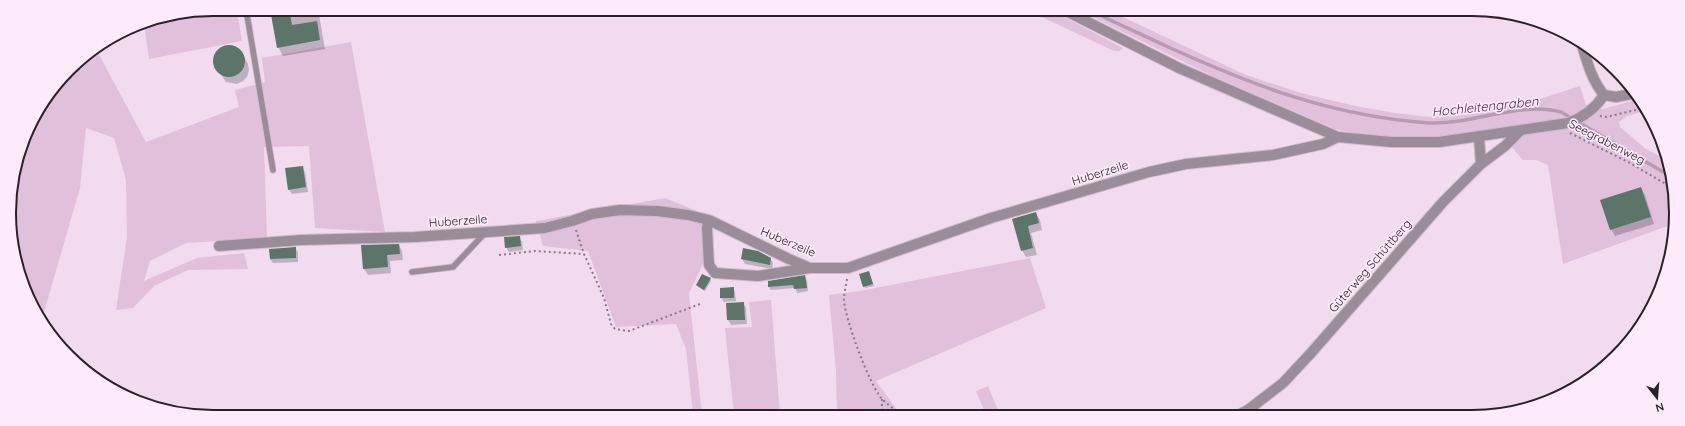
<svg xmlns="http://www.w3.org/2000/svg" width="1685" height="426" font-family="Quicksand,sans-serif">
<style>
.green{fill:#e0c0db}
.shadow{fill:#0003}
.lines{fill:none;stroke-linecap:round;stroke-linejoin:round}
.stream{stroke:#b89ab3;stroke-width:3.5}
.building{fill:#5b7569}
.lane-casing{stroke:#cebacb;stroke-width:7}
.street-casing{stroke:#cebacb;stroke-width:12}
.path{stroke:#887986;stroke-width:2;stroke-dasharray:2 3;stroke-linecap:butt}
.lane{stroke:#9a8c98;stroke-width:5.5}
.street{stroke:#9a8c98;stroke-width:10}
.labels{text-anchor:middle;stroke-width:3.5;stroke-linejoin:round;paint-order:stroke}
.street-label{font-size:12px;fill:#292128;stroke:#fdeafa}
.water-label{font-size:13px;font-style:italic;fill:#52294e;stroke:#fdeafa}
.rim{fill:none;stroke:#292128;stroke-width:2}
</style>
<rect width="100%" height="100%" fill="#f2dbef"/>
<!-- green -->
<path class="green" d="M 225,9 L 237,10 L 242,41 L 149,59 L 144,24 Z
M 1027,10 L 1051,10 L 1123,48 L 1120,51 L 1114,51 Z
M 1078,10 L 1108,10 L 1246,75 L 1301,93 L 1355,106 L 1395,113 L 1429,117 L 1456,116 L 1537,100 L 1580,86 L 1586,105 L 1603,109 L 1639,99 L 1645,111 L 1627,116 L 1619,122 L 1620,127 L 1646,149 L 1669,161 L 1673,224 L 1563,264 L 1548,165 L 1536,160 L 1523,160 L 1496,129 C 1480,132 1465,135 1450,136 C 1417,139 1367,137 1335,129 L 1215,77 Z
M 351,42 L 385,232 L 315,228 L 309,146 L 264,147 L 267,238 L 186,243 L 150,261 L 144,281 L 197,258 L 244,253 L 248,269 L 188,270 L 154,286 L 133,308 L 116,310 L 127,237 L 126,180 L 114,138 L 86,128 L 80,188 L 42,319 L 16,266 L 9,199 L 30,123 L 78,60 L 96,49 L 146,142 L 239,107 L 235,90 L 265,82 L 262,58 Z
M 665,198 L 702,213 L 704,262 L 689,293 L 702,415 L 693,415 L 686,349 L 676,324 L 616,327 L 588,251 L 543,246 L 536,221 Z
M 1030,258 L 1046,308 L 876,381 L 901,415 L 837,415 L 836,371 L 829,295 L 860,291 Z
M 771,300 L 780,415 L 734,415 L 725,328 L 752,327 L 749,302 Z
M 988,386 L 1000,415 L 986,415 L 976,391 Z"/>
<!-- shadow -->
<path class="shadow" d="M 271,9 L 318,9 L 325,49 L 283,56 L 278,47 Z
M 230,46 L 236,47 L 241,51 L 248,64 L 249,70 L 247,77 L 243,81 L 237,84 L 226,82 L 215,66 L 215,55 L 218,51 L 223,47 Z
M 302,167 L 305,172 L 308,192 L 292,194 L 289,189 Z
M 1641,188 L 1645,195 L 1654,224 L 1615,236 L 1611,229 Z
M 1036,213 L 1040,220 L 1042,230 L 1031,233 L 1037,255 L 1026,257 L 1022,250 L 1013,219 Z
M 519,237 L 522,242 L 523,250 L 509,252 L 506,247 Z
M 399,245 L 402,251 L 403,260 L 390,261 L 391,273 L 368,275 L 364,269 Z
M 295,248 L 298,252 L 298,262 L 273,263 L 270,259 Z
M 770,258 L 773,263 L 772,269 L 745,264 L 742,259 Z
M 869,272 L 874,286 L 865,288 L 864,286 Z
M 805,276 L 807,280 L 808,291 L 797,293 L 795,288 L 771,290 L 769,287 Z
M 710,279 L 711,281 L 705,291 L 698,287 L 697,285 Z
M 733,288 L 735,292 L 736,301 L 724,302 L 721,298 L 721,289 Z
M 743,303 L 746,308 L 747,324 L 731,325 L 728,320 L 727,304 Z"/>
<g class="lines">
<!-- stream -->
<path class="stream" d="M 1090,10 C 1115,23 1141,34 1166,46 C 1254,86 1332,116 1429,123 C 1473,125 1518,101 1561,112 L 1670,176"/>
</g>
<!-- building -->
<path class="building" d="M 270,9 L 289,9 L 292,25 L 317,21 L 320,40 L 277,48 Z
M213 61a16 16 0 1 1 32 0a16 16 0 1 1-32 0Z
M 303,166 L 306,187 L 288,190 L 285,168 Z
M 1641,187 L 1651,217 L 1610,230 L 1600,200 Z
M 1036,212 L 1039,223 L 1028,226 L 1033,248 L 1021,251 L 1012,219 Z
M 520,236 L 521,246 L 505,248 L 504,237 Z
M 399,244 L 400,254 L 387,255 L 388,267 L 363,269 L 361,245 Z
M 296,247 L 296,258 L 270,259 L 269,249 Z
M 743,248 L 758,251 L 771,258 L 770,265 L 741,259 Z
M 869,271 L 873,284 L 863,287 L 859,274 Z
M 702,274 L 711,278 L 704,290 L 696,285 Z
M 805,275 L 807,288 L 794,289 L 793,285 L 768,287 L 768,281 Z
M 734,287 L 734,298 L 720,298 L 720,288 Z
M 744,302 L 745,320 L 727,320 L 726,303 Z"/>
<g class="lines">
<defs>
<path id="lane" d="M 246,9 L 273,170
M 412,272 L 453,267 L 485,233"/>
<path id="street" d="M 1064,10 L 1179,68 L 1338,137 L 1391,142 L 1439,142 L 1568,123 C 1584,117 1595,109 1604,95 L 1616,97 L 1636,93
M 1581,42 C 1587,61 1591,79 1604,95
M 1479,138 L 1481,164
M 709,220 L 707,228 L 709,265 L 715,273 L 758,276 L 810,268
M 219,246 L 301,240 L 415,237 L 545,228 L 572,221 L 592,214 L 620,210 L 657,211 L 688,215 L 709,220 L 789,259 L 810,268 L 848,268 L 991,218 L 1149,172 L 1186,164 L 1273,155 L 1323,144 L 1338,137
M 1238,415 L 1248,410 L 1283,383 L 1311,353 L 1443,202 L 1481,164 L 1505,146 L 1520,131"/>
</defs>
<!-- lane casing -->
<use href="#lane" class="lane-casing"/>
<!-- street casing -->
<use href="#street" class="street-casing"/>
<!-- path -->
<path class="path" d="M 1600,116 L 1606,117 L 1644,108
M 1570,133 L 1630,163 L 1671,187
M 576,230 L 584,254 L 604,298 L 611,324 L 615,329 L 629,331 L 700,304
M 499,255 L 535,251 L 584,254
M 847,279 C 846,286 844,293 844,300 C 845,319 869,383 881,398 C 887,405 893,406 898,415
M 882,399 L 882,409 L 885,415"/>
<!-- lane -->
<use href="#lane" class="lane"/>
<!-- street -->
<use href="#street" class="street"/>
</g>
<g class="labels">
<!-- street labels -->
<g class="street-label">
<text transform="translate(1607 142) rotate(27)" y="4">Seegrabenweg</text>
<text transform="translate(1100 173) rotate(-17)" y="4">Huberzeile</text>
<text transform="translate(458 221) rotate(-4)" y="4">Huberzeile</text>
<text transform="translate(788 242) rotate(23)" y="4">Huberzeile</text>
<text transform="translate(1370 266) rotate(-49)" y="4">Güterweg Schüttberg</text>
</g>
<!-- water labels -->
<g class="water-label">
<text transform="translate(1485 106) rotate(-6)" y="5">Hochleitengraben</text>
</g>
</g>
<!-- crop -->
<path d="M0 0H1685V426H0ZM213 16H1472A197 197 0 0 1 1669 213V213A197 197 0 0 1 1472 410H213A197 197 0 0 1 16 213V213A197 197 0 0 1 213 16Z" fill="#fdeafa" fill-rule="evenodd"/>
<path class="rim" d="M213 16H1472A197 197 0 0 1 1669 213V213A197 197 0 0 1 1472 410H213A197 197 0 0 1 16 213V213A197 197 0 0 1 213 16Z"/>
<!-- north arrow -->
<g transform="translate(1657 398) rotate(163)" stroke="#fdeafa" stroke-width="3" paint-order="stroke">
<path d="M0-3L7 15L0 10L-7 15Z" fill="#292128"/>
<text y="-6" font-size="11" font-weight="bold" text-anchor="middle" fill="#292128">N</text>
</g>
</svg>
